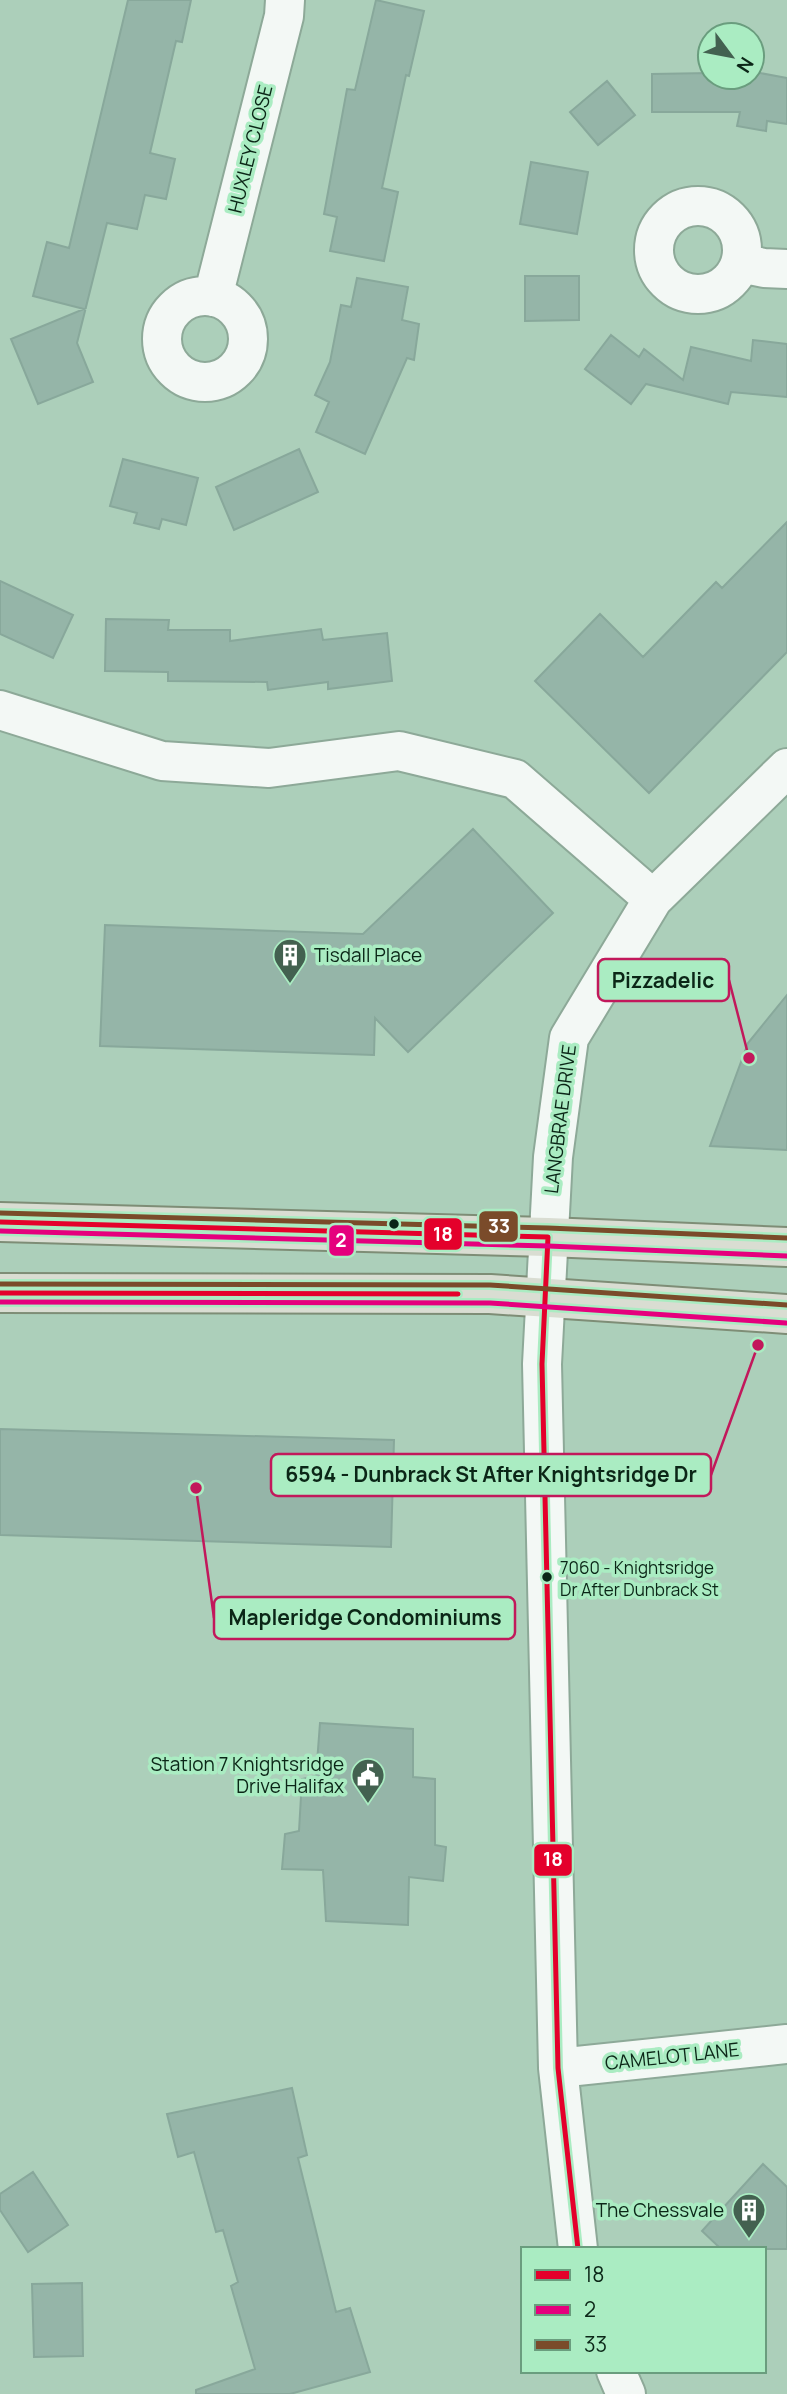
<svg xmlns="http://www.w3.org/2000/svg" width="787" height="2394" font-family="Manrope,sans-serif">
<style>
.building{fill:#95b5a8;stroke:#88a89b;stroke-width:2}
.lines{fill:none;stroke-linecap:round;stroke-linejoin:round}
.minor-casing{stroke:#8da998;stroke-width:42}
.major-casing{stroke:#7e8d76;stroke-width:42}
.minor{stroke:#f3f8f5;stroke-width:38}
.major{stroke:#d9ddd2;stroke-width:38}
.bus-1-casing{stroke:#aaecc2;stroke-width:10}
.bus-2-casing{stroke:#aaecc2;stroke-width:10}
.bus-3-casing{stroke:#aaecc2;stroke-width:10}
.bus-1{stroke:#e4002b;stroke-width:5}
.bus-2{stroke:#e5007d;stroke-width:5}
.bus-3{stroke:#7a4b2a;stroke-width:5}
.bus-dot{fill:#0b2617;stroke:#aaecc2;stroke-width:2.5}
.labels{text-anchor:middle;stroke-width:7;stroke-linejoin:round;paint-order:stroke}
.bus-label{font-size:17px;fill:#0b2617;stroke:#aaecc2;text-anchor:start}
.street-label{font-size:19px;fill:#0b2617;stroke:#aaecc2}
.poi-label{font-size:19px;fill:#0b2617;stroke:#aaecc2;text-anchor:end}
.leader{fill:none;stroke:#c2185b;stroke-width:2.5}
.callout-dot{fill:#c2185b;stroke:#aaecc2;stroke-width:2.5}
.callout{fill:#aaecc2;stroke:#c2185b;stroke-width:2.5}
.callout-label{font-size:21px;text-anchor:middle;font-weight:bold;fill:#0b2617}
.line-badge{stroke:#aaecc2;stroke-width:2.5}
.badge-label{font-size:19px;text-anchor:middle;font-weight:bold;fill:#fff}
</style>
<rect width="100%" height="100%" fill="#accfba"/>
<!-- building -->
<path class="building" d="M 128,0 L 191,0 L 182,42 L 176,41 L 150,153 L 175,159 L 166,199 L 145,195 L 137,229 L 107,223 L 77,343 L 93,382 L 38,404 L 11,339 L 84,309 L 33,296 L 47,242 L 69,248 Z
M 376,0 L 424,11 L 409,76 L 406,75 L 382,188 L 398,192 L 384,261 L 330,251 L 337,217 L 324,214 L 347,89 L 355,90 Z
M 710,73 L 710,77 L 752,77 L 752,73 L 760,73 L 787,78 L 787,124 L 767,121 L 766,131 L 737,126 L 740,112 L 652,112 L 652,74 Z
M 607,81 L 635,115 L 598,145 L 570,112 Z
M 531,162 L 588,172 L 577,234 L 520,224 Z
M 525,276 L 579,276 L 579,320 L 525,321 Z
M 357,278 L 408,287 L 402,320 L 419,324 L 414,360 L 407,358 L 365,454 L 316,432 L 329,402 L 315,395 L 330,362 L 341,305 L 351,307 Z
M 611,335 L 639,357 L 644,349 L 683,380 L 691,347 L 751,361 L 753,340 L 787,344 L 787,397 L 731,392 L 728,404 L 646,384 L 631,404 L 585,369 Z
M 299,449 L 318,492 L 234,530 L 216,487 Z
M 123,459 L 198,478 L 186,525 L 162,519 L 159,529 L 134,523 L 137,513 L 110,506 Z
M 787,522 L 787,652 L 649,793 L 535,681 L 600,614 L 643,657 L 716,582 L 722,588 Z
M 0,581 L 73,615 L 53,658 L 0,634 Z
M 106,619 L 169,620 L 168,630 L 230,630 L 230,641 L 321,629 L 323,640 L 387,633 L 392,681 L 328,689 L 328,682 L 268,690 L 267,682 L 168,681 L 168,672 L 105,671 Z
M 473,829 L 553,913 L 408,1052 L 375,1018 L 374,1055 L 100,1046 L 105,925 L 363,934 Z
M 787,995 L 787,1150 L 710,1146 L 748,1043 Z
M 0,1429 L 394,1440 L 391,1547 L 0,1535 Z
M 320,1723 L 413,1729 L 413,1777 L 435,1779 L 435,1845 L 446,1847 L 443,1881 L 409,1877 L 408,1925 L 326,1921 L 323,1870 L 282,1869 L 285,1834 L 299,1831 L 302,1779 L 316,1776 Z
M 292,2088 L 307,2155 L 298,2158 L 336,2312 L 350,2308 L 370,2372 L 290,2394 L 196,2394 L 196,2390 L 255,2369 L 231,2286 L 238,2282 L 223,2230 L 216,2232 L 194,2152 L 178,2157 L 167,2114 Z
M 763,2164 L 787,2187 L 787,2249 L 721,2249 L 702,2231 Z
M 33,2172 L 68,2225 L 28,2252 L 0,2210 L 0,2194 Z
M 82,2283 L 83,2356 L 34,2357 L 32,2284 Z"/>
<g class="lines">
<defs>
<path id="minor" d="M654 250a44 44 0 1 1 88 0a44 44 0 1 1-88 0Z
M 740,263 L 764,268 L 787,269
M162 339a43 43 0 1 1 86 0a43 43 0 1 1-86 0Z
M 213,297 L 284,16 L 285,0
M 0,710 L 162,761 L 269,768 L 399,751 L 515,779 L 653,899
M 558,2068 L 787,2044
M 578,2249 L 558,2068 L 542,1364 L 553,1157 L 569,1038 L 653,899 L 787,768
M 616,2371 L 626,2394"/>
<path id="major" d="M 0,1222 L 548,1237 L 787,1247
M 0,1293 L 490,1294 L 787,1314"/>
</defs>
<!-- minor casing -->
<use href="#minor" class="minor-casing"/>
<!-- major casing -->
<use href="#major" class="major-casing"/>
<!-- minor -->
<use href="#minor" class="minor"/>
<!-- major -->
<use href="#major" class="major"/>
<defs>
<path id="bus-1" d="M 0,1222 L 548,1237 L 542,1364 L 558,2068 L 578,2249
M 0,1293 L 458,1294"/>
<path id="bus-2" d="M 0,1231 L 548,1246 L 787,1256
M 0,1302 L 490,1303 L 786,1323"/>
<path id="bus-3" d="M 0,1213 L 548,1228 L 787,1238
M 0,1284 L 490,1285 L 787,1305"/>
</defs>
<!-- bus-1 casing -->
<use href="#bus-1" class="bus-1-casing"/>
<!-- bus-2 casing -->
<use href="#bus-2" class="bus-2-casing"/>
<!-- bus-3 casing -->
<use href="#bus-3" class="bus-3-casing"/>
<!-- bus-1 -->
<use href="#bus-1" class="bus-1"/>
<!-- bus-2 -->
<use href="#bus-2" class="bus-2"/>
<!-- bus-3 -->
<use href="#bus-3" class="bus-3"/>
</g>
<!-- icons -->
<defs>
<symbol id="building-pin" viewBox="-11 -11 22 30"><path d="M0 17L-7.5 6A9.5 9.5 0 1 1 7.5 6Z" fill="#436150" stroke="#aaecc2"/><path d="M-4-6H4V6H1V3H-1V6H-4ZM-2.5-4.3h1.7v1.8h-1.7ZM.8-4.3h1.7v1.8H.8ZM-2.5-1h1.7V.8h-1.7ZM.8-1h1.7V.8H.8Z" fill="#fff"/></symbol>
<symbol id="civic-pin" viewBox="-11 -11 22 30"><path d="M0 17L-7.5 6A9.5 9.5 0 1 1 7.5 6Z" fill="#436150" stroke="#aaecc2"/><path d="M-.6-6.5H3V-4.5H.6V-3L4-1V1h2V6H-6V1h2V-1L-.6-3ZM-1.2 2.5V6h2.4V2.5Z" fill="#fff"/></symbol>
</defs>
<g fill-rule="evenodd">
<use href="#building-pin" x="271" y="936" width="38" height="52"/>
<use href="#civic-pin" x="349" y="1756" width="38" height="52"/>
<use href="#building-pin" x="730" y="2191" width="38" height="52"/>
</g>
<!-- markers -->
<g class="bus-dot">
<circle cx="394" cy="1224" r="6"/>
<circle cx="547" cy="1577" r="6"/>
</g>
<g class="labels">
<!-- bus labels -->
<g class="bus-label">
<text x="560" y="1574">7060 - Knightsridge<tspan x="560" dy="22">Dr After Dunbrack St</tspan></text>
</g>
<!-- street labels -->
<g class="street-label">
<text transform="translate(250 149) rotate(-76)" y="7">HUXLEY CLOSE</text>
<text transform="translate(560 1119) rotate(-83)" y="7">LANGBRAE DRIVE</text>
<text transform="translate(672 2056) rotate(-6)" y="7">CAMELOT LANE</text>
</g>
<!-- poi labels -->
<g class="poi-label">
<text x="314" y="962" text-anchor="start">Tisdall Place</text>
<text x="344" y="1771">Station 7 Knightsridge<tspan x="344" dy="22">Drive Halifax</tspan></text>
<text x="724" y="2217">The Chessvale</text>
</g>
</g>
<!-- callouts -->
<path class="leader" d="M749 1058L729 980M758 1345L711 1475M196 1488L214 1618"/>
<g class="callout-dot">
<circle cx="749" cy="1058" r="7"/>
<circle cx="758" cy="1345" r="7"/>
<circle cx="196" cy="1488" r="7"/>
</g>
<g class="callout">
<rect x="598" y="959" width="131" height="42" rx="7"/>
<rect x="271" y="1454" width="440" height="42" rx="7"/>
<rect x="214" y="1597" width="301" height="42" rx="7"/>
</g>
<g class="callout-label">
<text x="663" y="988">Pizzadelic</text>
<text x="491" y="1482">6594 - Dunbrack St After Knightsridge Dr</text>
<text x="365" y="1625">Mapleridge Condominiums</text>
</g>
<g class="line-badge">
<rect x="478" y="1210" width="41" height="33" rx="7" fill="#7a4b2a"/>
<rect x="423" y="1217" width="40" height="34" rx="7" fill="#e4002b"/>
<rect x="328" y="1224" width="27" height="33" rx="7" fill="#e5007d"/>
<rect x="533" y="1843" width="40" height="34" rx="7" fill="#e4002b"/>
</g>
<g class="badge-label">
<text x="499" y="1233">33</text>
<text x="443" y="1241">18</text>
<text x="341" y="1247">2</text>
<text x="553" y="1866">18</text>
</g>
<!-- legend -->
<rect x="521" y="2247" width="245" height="126" fill="#aaecc2" stroke="#6a9d7e" stroke-width="2"/>
<rect x="535" y="2270" width="35" height="10" fill="#e4002b" stroke="#6a9d7e" stroke-width="2"/>
<text x="584" y="2282" font-size="21" fill="#0b2617">18</text>
<rect x="535" y="2305" width="35" height="10" fill="#e5007d" stroke="#6a9d7e" stroke-width="2"/>
<text x="584" y="2317" font-size="21" fill="#0b2617">2</text>
<rect x="535" y="2340" width="35" height="10" fill="#7a4b2a" stroke="#6a9d7e" stroke-width="2"/>
<text x="584" y="2352" font-size="21" fill="#0b2617">33</text>
<!-- north arrow -->
<g transform="translate(731 56) rotate(122)"><circle r="33" fill="#aaecc2" stroke="#6a9d7e" stroke-width="2"/>
<path d="M0-5L12 26L0 18L-12 26Z" fill="#436150"/>
<text y="-10" font-size="19" font-weight="bold" text-anchor="middle" fill="#0b2617">N</text>
</g>
</svg>
